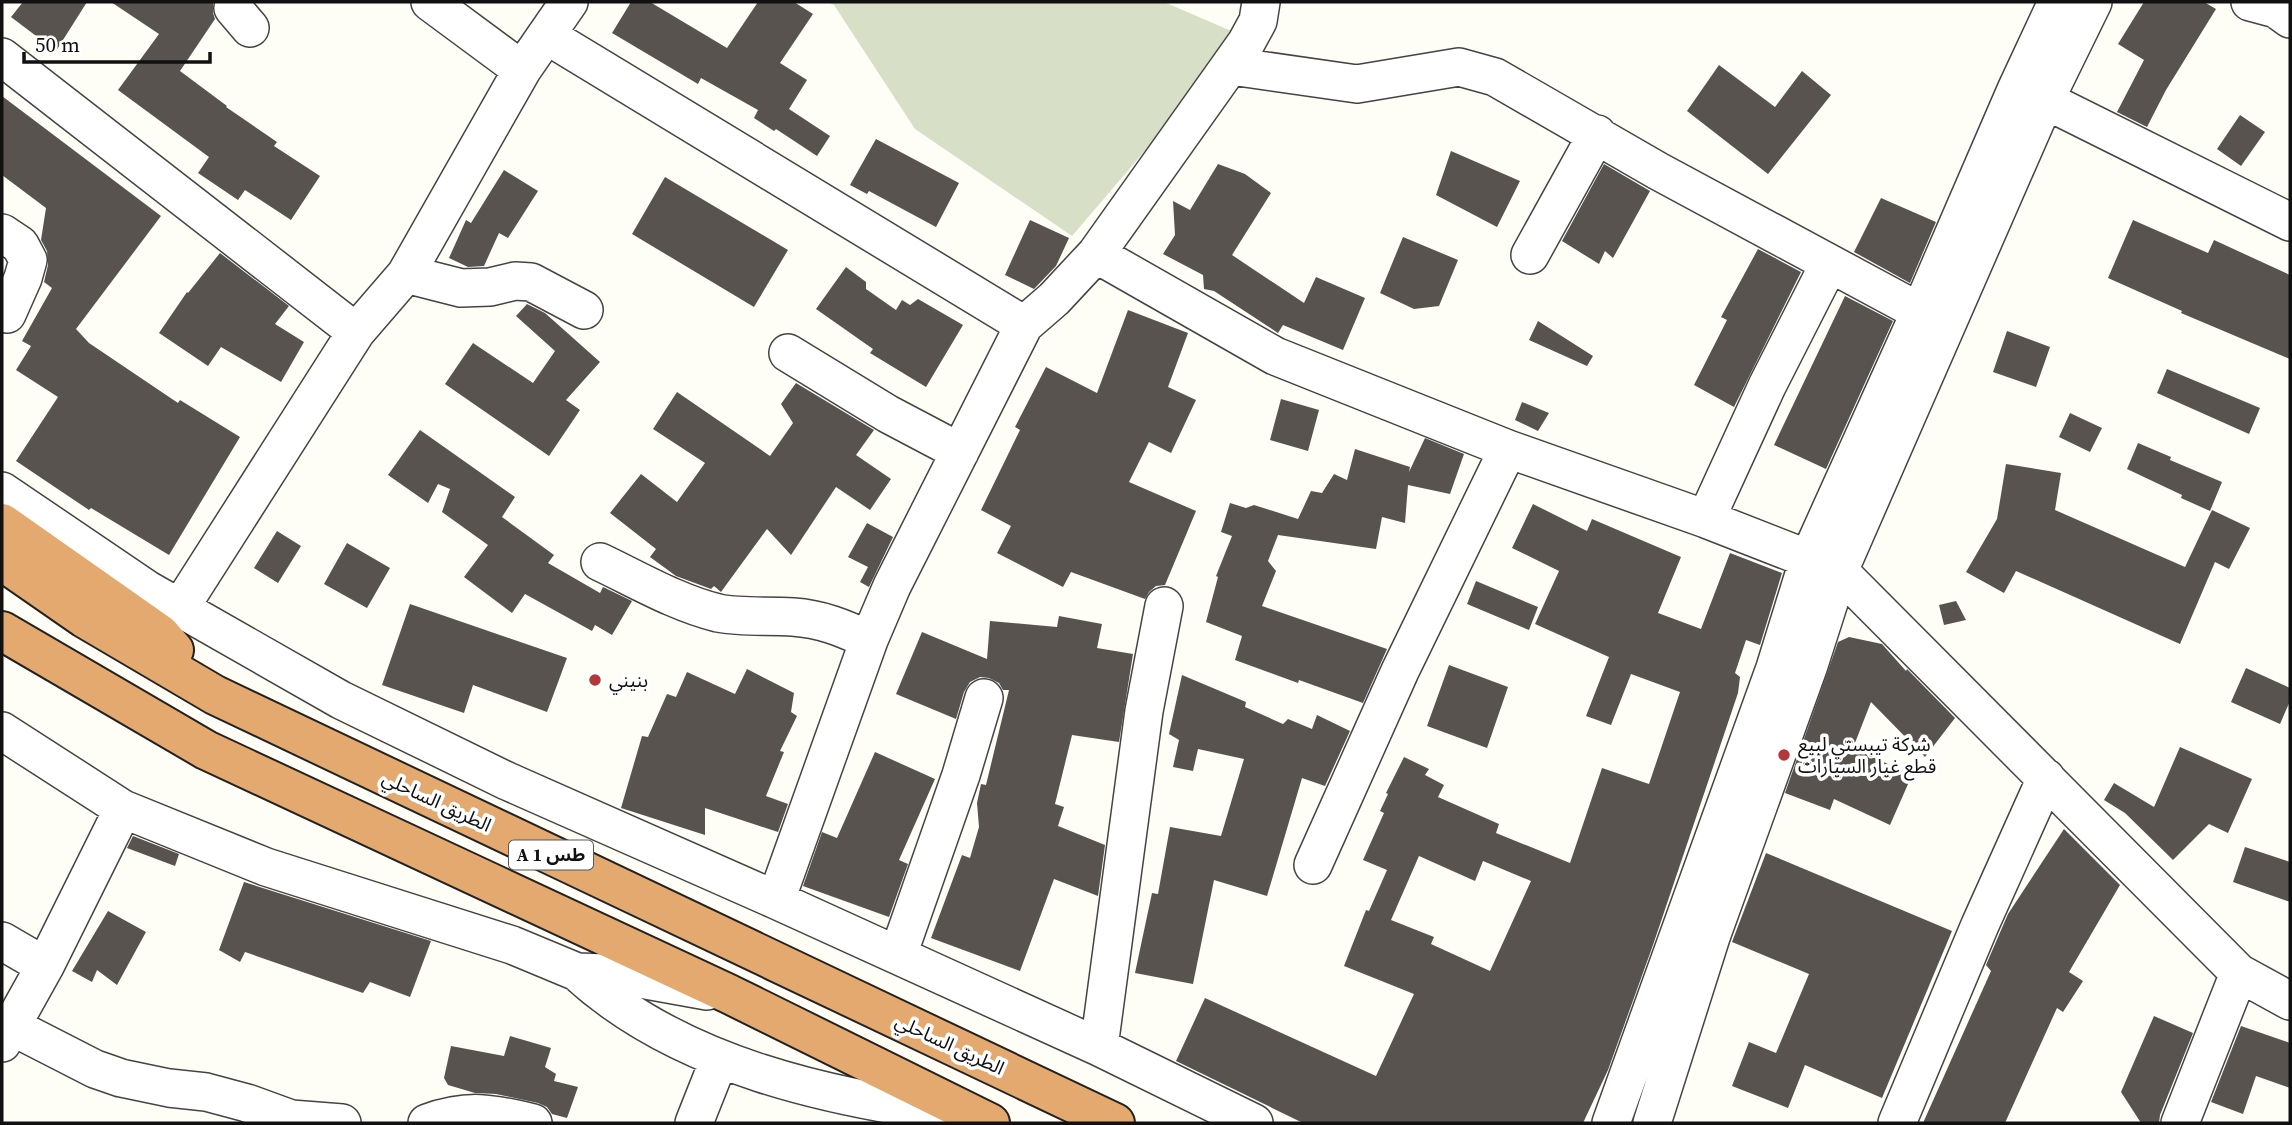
<svg xmlns="http://www.w3.org/2000/svg" width="2292" height="1125" font-family="'Source Serif 4','Noto Sans Arabic',serif">
<style>
.cemetery{fill:#d7dfc7}
.building{fill:#58534e;fill-rule:evenodd}
.lines{fill:none;stroke-linecap:round;stroke-linejoin:round}
.minor-casing{stroke:#444;stroke-width:40}
.highway-casing{stroke:#222;stroke-width:42}
.minor{stroke:#fff;stroke-width:37}
.highway{stroke:#e3a96f;stroke-width:38}
.poi-dot{fill:#b13939;stroke:#fff;stroke-width:2.5}
.labels{text-anchor:middle;stroke-width:7;stroke-linejoin:round;paint-order:stroke}
.shield{fill:#fff;stroke:#585858;stroke-width:2}
.shield-label{font-size:18px;font-weight:bold;fill:#111}
.poi-label{font-size:19px;fill:#111;stroke:#fff;text-anchor:start}
.street-label{font-size:19px;fill:#111;stroke:#fff}
</style>
<rect width="100%" height="100%" fill="#fefdf6"/>
<!-- cemetery -->
<path class="cemetery" d="M 827,2 L 1164,2 L 1243,36 L 1072,236 L 915,129 L 834,5 Z"/>
<!-- building -->
<path class="building" d="M 23,2 L 87,2 L 56,51 L 11,17 Z
M 111,2 L 213,2 L 213,13 L 215,19 L 180,71 L 227,106 L 226,107 L 277,142 L 274,146 L 320,176 L 291,220 L 245,190 L 238,200 L 198,173 L 209,157 L 118,90 L 159,34 Z
M 631,2 L 650,2 L 727,48 L 758,2 L 794,2 L 813,14 L 780,63 L 807,80 L 789,109 L 830,136 L 817,156 L 776,129 L 774,131 L 754,118 L 758,110 L 701,78 L 698,84 L 612,33 Z
M 2144,2 L 2204,2 L 2216,9 L 2166,90 L 2147,127 L 2117,112 L 2144,60 L 2118,44 Z
M 1719,65 L 1775,107 L 1802,71 L 1831,95 L 1768,174 L 1687,111 Z
M 2,96 L 161,216 L 76,329 L 89,343 L 178,403 L 180,400 L 240,437 L 169,555 L 91,508 L 89,510 L 16,461 L 58,397 L 16,370 L 31,346 L 22,341 L 52,288 L 44,282 L 48,265 L 47,251 L 41,240 L 46,208 L 2,175 Z
M 2240,115 L 2265,132 L 2241,166 L 2217,149 Z
M 876,139 L 959,183 L 936,227 L 869,191 L 867,194 L 850,185 Z
M 1451,151 L 1520,181 L 1497,227 L 1436,195 Z
M 1218,164 L 1245,174 L 1271,193 L 1232,255 L 1304,303 L 1316,277 L 1365,298 L 1343,350 L 1283,325 L 1278,333 L 1214,291 L 1204,289 L 1203,275 L 1163,254 L 1175,235 L 1173,201 L 1190,210 Z
M 1604,164 L 1650,191 L 1613,258 L 1605,251 L 1599,264 L 1562,241 Z
M 504,170 L 538,191 L 508,238 L 499,233 L 484,266 L 468,267 L 449,258 L 466,220 L 471,223 Z
M 665,177 L 788,250 L 754,307 L 632,234 Z
M 1881,198 L 1936,222 L 1910,283 L 1854,252 Z
M 1030,220 L 1069,238 L 1056,266 L 1034,289 L 1005,275 Z
M 2133,220 L 2208,253 L 2214,240 L 2290,275 L 2290,359 L 2181,313 L 2182,311 L 2108,278 Z
M 1403,237 L 1458,260 L 1439,306 L 1414,309 L 1380,293 Z
M 1758,249 L 1801,272 L 1734,407 L 1694,385 L 1727,320 L 1721,317 Z
M 220,253 L 289,306 L 275,324 L 304,342 L 281,382 L 221,347 L 208,366 L 159,333 L 187,292 L 188,293 Z
M 846,267 L 866,282 L 866,289 L 896,310 L 902,300 L 910,305 L 918,299 L 963,325 L 926,387 L 870,353 L 873,349 L 816,309 Z
M 1845,296 L 1893,321 L 1826,469 L 1774,445 Z
M 527,304 L 545,313 L 600,362 L 566,400 L 580,410 L 549,456 L 445,384 L 473,343 L 533,383 L 555,351 L 516,316 Z
M 1128,310 L 1188,333 L 1168,387 L 1196,400 L 1171,453 L 1149,442 L 1129,482 L 1196,511 L 1165,585 L 1156,586 L 1149,592 L 1145,599 L 1071,572 L 1063,587 L 997,553 L 1011,526 L 981,510 L 1020,430 L 1015,427 L 1046,367 L 1097,393 Z
M 1538,321 L 1593,356 L 1587,366 L 1529,340 Z
M 2007,331 L 2050,347 L 2036,387 L 1993,372 Z
M 2167,369 L 2260,408 L 2249,434 L 2157,393 Z
M 796,383 L 874,430 L 856,455 L 891,479 L 870,510 L 836,487 L 791,555 L 767,529 L 721,592 L 714,586 L 711,589 L 676,576 L 650,557 L 656,549 L 610,513 L 641,474 L 677,502 L 705,463 L 653,429 L 677,392 L 770,456 L 793,423 L 781,404 Z
M 1281,399 L 1319,410 L 1308,451 L 1270,440 Z
M 1522,402 L 1549,413 L 1538,431 L 1515,420 Z
M 2070,413 L 2102,428 L 2090,452 L 2059,437 Z
M 420,430 L 515,497 L 502,517 L 554,555 L 548,563 L 600,593 L 603,587 L 632,601 L 612,635 L 595,625 L 592,631 L 525,594 L 512,613 L 464,577 L 488,545 L 442,512 L 450,489 L 438,484 L 428,503 L 388,475 Z
M 1425,438 L 1464,454 L 1450,494 L 1408,485 L 1405,523 L 1382,517 L 1376,549 L 1278,535 L 1268,561 L 1276,571 L 1262,606 L 1387,649 L 1363,703 L 1299,680 L 1298,683 L 1235,660 L 1242,636 L 1206,622 L 1218,577 L 1216,576 L 1232,536 L 1221,532 L 1230,503 L 1246,508 L 1254,505 L 1298,519 L 1311,491 L 1322,493 L 1334,474 L 1347,480 L 1355,449 L 1410,467 L 1409,472 Z
M 2138,443 L 2171,457 L 2170,460 L 2222,482 L 2210,511 L 2181,498 L 2182,495 L 2127,469 Z
M 2006,464 L 2061,473 L 2055,510 L 2185,567 L 2212,510 L 2250,528 L 2229,569 L 2215,562 L 2180,644 L 2016,571 L 2004,593 L 1966,572 L 1997,519 Z
M 1533,504 L 1587,531 L 1592,519 L 1681,557 L 1658,613 L 1701,629 L 1730,553 L 1782,573 L 1760,645 L 1746,640 L 1735,673 L 1740,677 L 1738,693 L 1653,945 L 1608,1070 L 1583,1123 L 1303,1123 L 1176,1061 L 1205,998 L 1376,1076 L 1414,994 L 1344,966 L 1366,910 L 1369,911 L 1387,870 L 1363,860 L 1384,813 L 1380,811 L 1388,794 L 1386,793 L 1404,757 L 1429,769 L 1425,775 L 1444,785 L 1438,797 L 1499,824 L 1496,833 L 1570,863 L 1602,768 L 1649,784 L 1680,692 L 1631,674 L 1611,725 L 1586,716 L 1609,657 L 1535,624 L 1559,571 L 1512,548 ZM 1419,856 L 1475,881 L 1483,861 L 1531,881 L 1490,971 L 1431,944 L 1434,937 L 1391,920 Z
M 867,523 L 893,537 L 869,587 L 860,582 L 868,567 L 848,557 Z
M 277,531 L 301,546 L 278,583 L 254,568 Z
M 347,543 L 390,568 L 367,608 L 324,584 Z
M 1476,581 L 1538,607 L 1529,630 L 1467,604 Z
M 1956,601 L 1966,620 L 1944,625 L 1939,605 Z
M 410,604 L 567,658 L 547,712 L 473,685 L 464,713 L 382,685 Z
M 1059,616 L 1102,624 L 1097,648 L 1133,654 L 1119,742 L 1072,735 L 1055,804 L 1064,807 L 1058,826 L 1105,845 L 1098,896 L 1054,879 L 1020,971 L 931,938 L 962,855 L 970,858 L 979,827 L 977,803 L 981,784 L 986,785 L 1009,690 L 1003,690 L 999,683 L 989,678 L 980,677 L 970,682 L 964,692 L 956,719 L 896,694 L 922,632 L 987,659 L 990,621 L 1057,627 Z
M 1849,637 L 1882,644 L 1906,671 L 1907,669 L 1955,718 L 1925,757 L 1871,702 L 1853,748 L 1912,775 L 1890,825 L 1834,799 L 1830,810 L 1785,793 L 1838,642 Z
M 1449,665 L 1508,687 L 1487,748 L 1427,726 Z
M 2246,668 L 2290,688 L 2290,701 L 2280,724 L 2231,702 Z
M 747,669 L 794,693 L 791,712 L 797,716 L 780,751 L 784,752 L 766,796 L 788,804 L 778,832 L 705,808 L 705,835 L 621,808 L 642,736 L 648,737 L 667,694 L 676,697 L 687,672 L 735,694 Z
M 1182,675 L 1246,702 L 1245,707 L 1283,724 L 1288,719 L 1312,729 L 1317,715 L 1350,731 L 1325,786 L 1302,778 L 1267,896 L 1214,880 L 1193,984 L 1135,973 L 1152,893 L 1158,894 L 1170,827 L 1221,836 L 1244,759 L 1198,749 L 1193,771 L 1173,767 L 1179,740 L 1169,734 Z
M 2180,747 L 2252,779 L 2228,833 L 2209,824 L 2173,860 L 2125,813 L 2104,800 L 2114,783 L 2154,807 Z
M 875,752 L 935,779 L 899,860 L 908,864 L 889,917 L 803,886 L 822,832 L 837,838 Z
M 2064,829 L 2120,885 L 2069,972 L 2083,981 L 2063,1012 L 2057,1008 L 2005,1123 L 1923,1123 L 1991,971 L 1986,965 L 2008,914 Z
M 133,836 L 179,854 L 175,866 L 127,848 Z
M 2245,847 L 2290,862 L 2290,902 L 2233,882 Z
M 1766,853 L 1952,931 L 1882,1098 L 1805,1065 L 1788,1108 L 1732,1086 L 1749,1042 L 1776,1053 L 1809,974 L 1732,942 Z
M 244,882 L 431,941 L 410,997 L 370,982 L 363,993 L 245,952 L 240,962 L 219,950 Z
M 108,911 L 146,932 L 117,985 L 97,970 L 92,982 L 72,971 Z
M 2154,1016 L 2193,1033 L 2160,1115 L 2159,1123 L 2141,1123 L 2121,1092 Z
M 2241,1026 L 2290,1043 L 2290,1088 L 2256,1076 L 2243,1114 L 2211,1102 Z
M 510,1036 L 551,1048 L 545,1067 L 556,1074 L 554,1081 L 578,1087 L 567,1118 L 552,1114 L 547,1107 L 538,1103 L 496,1094 L 475,1093 L 448,1085 L 444,1078 L 451,1046 L 504,1056 Z"/>
<g class="lines">
<defs>
<path id="minor" d="M 234,2 L 233,8 L 250,28
M 430,2 L 522,70
M 2250,2 L 2276,9 L 2290,19
M 546,35 L 1024,325
M 2,57 L 356,332
M 1231,66 L 1357,84 L 1459,67 L 1495,77 L 1658,171 L 1920,312
M 2024,93 L 2045,100 L 2290,222
M 2,233 L 20,245 L 28,260 L 23,278 L 7,314
M 1096,254 L 1275,356 L 1508,449 L 1706,519 L 1839,571 L 2239,973 L 2290,1001
M 1530,255 L 1597,134
M 406,274 L 461,288 L 490,287 L 515,281 L 531,282 L 584,310
M 788,353 L 888,414 L 960,452
M 2,491 L 148,590 L 341,700 L 507,781 L 776,900 L 1099,1047 L 1254,1123
M 1706,519 L 1767,386 L 1829,264
M 600,562 C 638,580 677,603 718,613 C 743,618 768,615 793,617 C 822,619 843,628 869,640
M 180,608 L 356,332 L 406,274 L 522,70 L 569,2
M 2,731 L 123,809 L 266,867 L 512,945 L 577,972 L 607,973 L 707,991
M 1313,865 L 1400,671 L 1508,449
M 776,900 L 869,640 L 892,586 L 1024,325 L 1054,299 L 1096,254 L 1246,43 L 1258,21 L 1261,2
M 2,941 L 45,966
M 898,955 L 961,775 L 984,698
M 577,972 C 679,1066 833,1099 967,1116
M 11,1026 L 95,1069 L 121,1078 L 169,1088 L 206,1092 L 247,1103 L 291,1119 L 342,1123
M 2,1043 L 45,966 L 123,809
M 1099,1047 L 1144,711 L 1164,606
M 427,1123 C 468,1108 492,1113 533,1123
M 694,1123 L 719,1060
M 1611,1123 L 1775,668 L 1809,558 L 1920,312 L 2016,90 L 2057,2
M 1652,1123 L 1711,937 L 1808,668 L 1839,571 L 2045,100 L 2093,2
M 1897,1123 L 1980,925 L 2046,778
M 2180,1123 L 2239,973"/>
<path id="highway" d="M 2,523 L 160,634 L 174,650
M 2,561 L 84,618 L 215,695 L 1115,1123
M 2,631 L 206,750 L 729,994 L 990,1123"/>
</defs>
<!-- minor casing -->
<use href="#minor" class="minor-casing"/>
<!-- highway casing -->
<use href="#highway" class="highway-casing"/>
<!-- minor -->
<use href="#minor" class="minor"/>
<!-- highway -->
<use href="#highway" class="highway"/>
</g>
<!-- markers -->
<g class="poi-dot">
<circle cx="595" cy="680" r="7"/>
<circle cx="1784" cy="755" r="7"/>
</g>
<g class="labels">
<!-- shield labels -->
<rect class="shield" x="509" y="840.5" width="84" height="29" rx="5"/>
<g class="shield-label">
<text x="551" y="861">A 1 طس</text>
</g>
<!-- poi labels -->
<g class="poi-label">
<text x="609" y="687">بنيني</text>
<text x="1798" y="751">شركة تيبستي لبيع<tspan x="1798" dy="22">قطع غيار السيارات</tspan></text>
</g>
<!-- street labels -->
<g class="street-label">
<text transform="translate(437 801) rotate(25)" y="7">الطريق الساحلي</text>
<text transform="translate(950 1044) rotate(25)" y="7">الطريق الساحلي</text>
</g>
</g>
<!-- border -->
<rect width="2292" height="1125" fill="none" stroke="#111111" stroke-width="7"/>
<!-- scale -->
<path d="M24 52v10h186v-10" fill="none" stroke="#111111" stroke-width="3.5"/>
<text x="35" y="52" font-size="21" fill="#111111" stroke="#ffffff" stroke-width="5" paint-order="stroke">50 m</text>
</svg>
